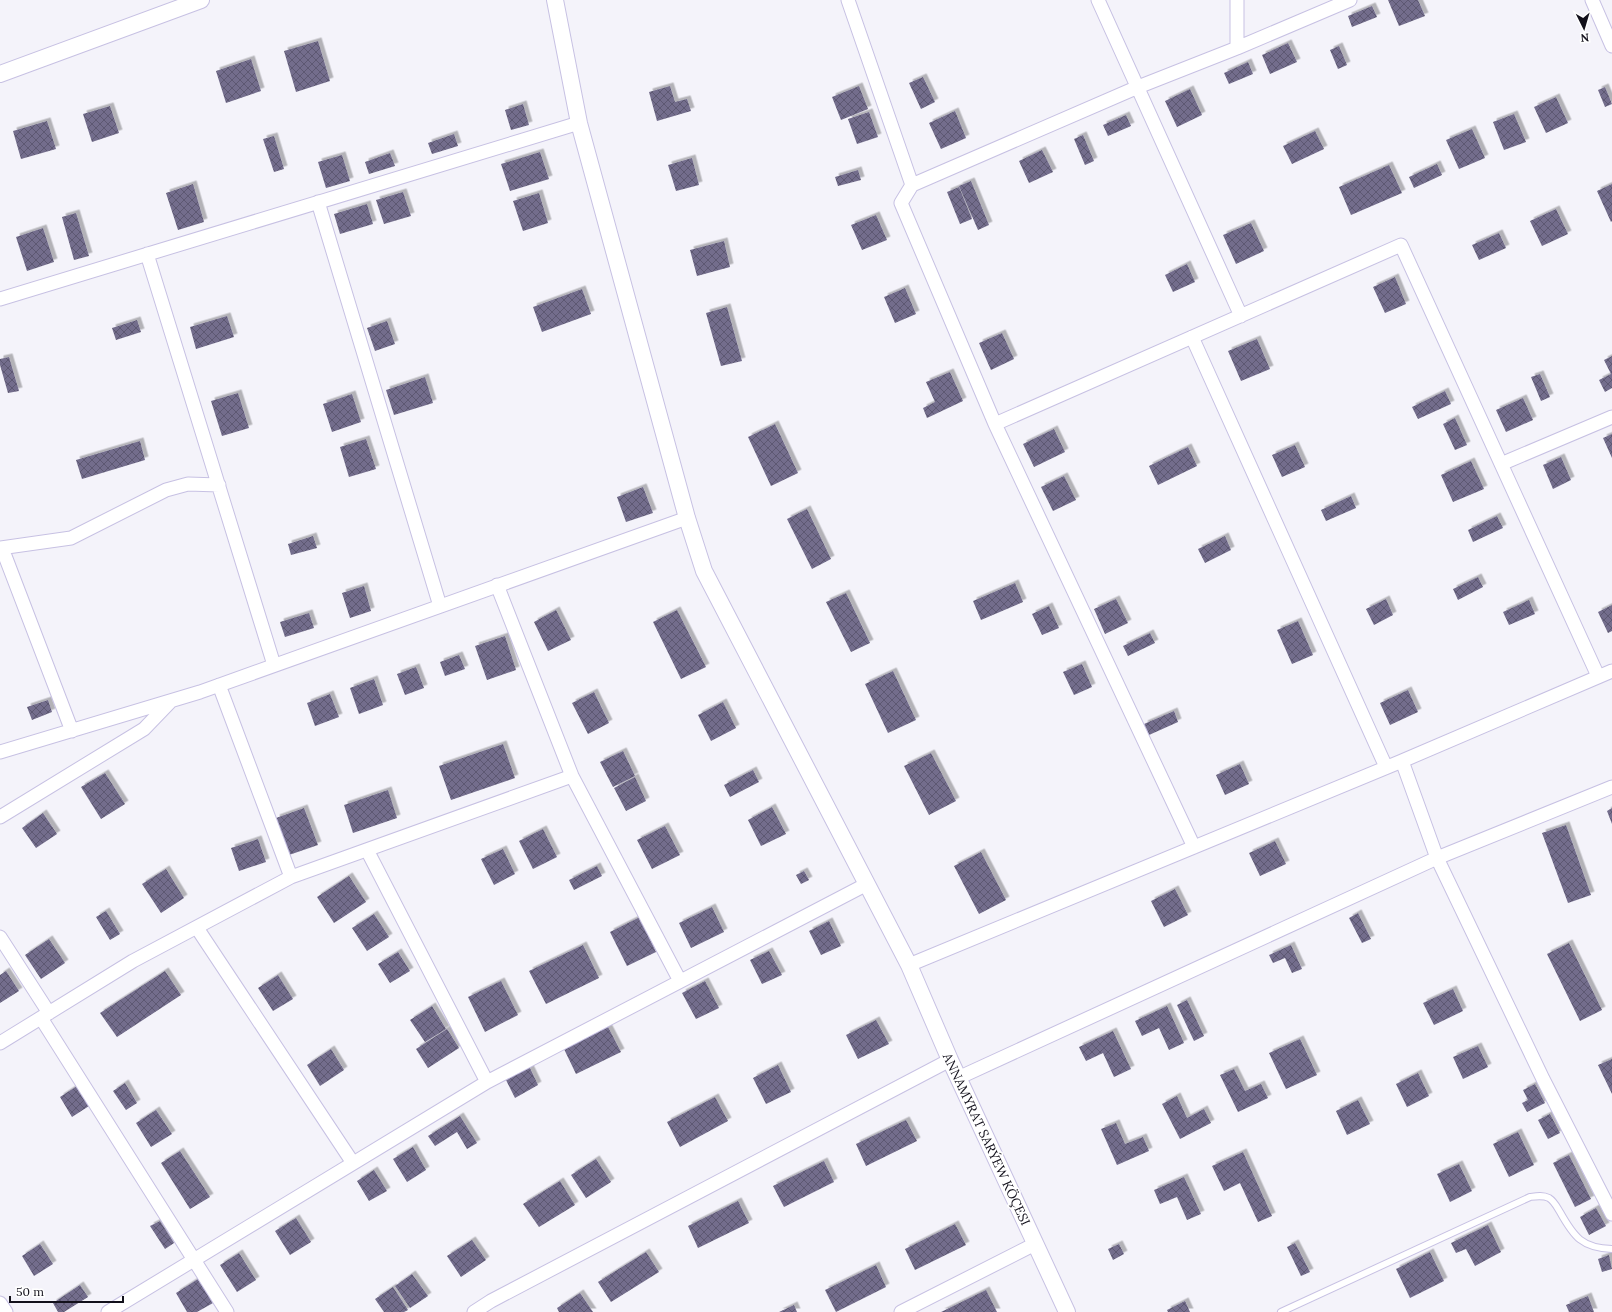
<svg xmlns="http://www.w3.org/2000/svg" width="1612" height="1312" font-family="Lora,serif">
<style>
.building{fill:url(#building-cross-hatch);filter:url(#shadow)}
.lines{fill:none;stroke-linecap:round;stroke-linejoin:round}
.service-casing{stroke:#c7c1e3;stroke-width:8}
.minor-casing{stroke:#c7c1e3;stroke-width:15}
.tertiary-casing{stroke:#c7c1e3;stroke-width:18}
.service{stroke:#fff;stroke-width:6}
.minor{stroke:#fff;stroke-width:13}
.tertiary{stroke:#fff;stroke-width:16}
.labels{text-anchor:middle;stroke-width:3.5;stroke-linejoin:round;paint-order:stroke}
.street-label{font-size:13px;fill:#12101b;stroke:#fff}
</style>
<defs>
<pattern id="building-cross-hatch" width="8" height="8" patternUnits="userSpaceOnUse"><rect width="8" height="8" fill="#736d8c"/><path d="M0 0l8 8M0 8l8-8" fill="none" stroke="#5d5872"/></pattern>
<filter id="shadow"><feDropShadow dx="3.5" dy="-3.5" stdDeviation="0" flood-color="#0004"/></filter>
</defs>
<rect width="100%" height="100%" fill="#f4f3fa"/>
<!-- building -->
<path class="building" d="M 1388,0 L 1418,0 L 1425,16 L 1399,26 Z
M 1372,6 L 1377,17 L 1352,27 L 1348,16 Z
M 318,41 L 330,81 L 296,92 L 284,51 Z
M 1288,43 L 1297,62 L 1270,74 L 1262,55 Z
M 1339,46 L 1347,65 L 1338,69 L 1330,50 Z
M 251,59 L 261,91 L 226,103 L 216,71 Z
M 1248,62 L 1253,74 L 1229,84 L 1224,73 Z
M 923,77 L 935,102 L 921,109 L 909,83 Z
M 670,86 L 675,102 L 687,99 L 691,111 L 657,121 L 649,92 Z
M 859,86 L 868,109 L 841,120 L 832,97 Z
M 1605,87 L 1612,104 L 1605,107 L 1598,90 Z
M 1190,89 L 1202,115 L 1177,127 L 1165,101 Z
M 1556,97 L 1568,123 L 1546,133 L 1534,107 Z
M 523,104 L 529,125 L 511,130 L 505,110 Z
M 110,106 L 119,133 L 92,142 L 83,114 Z
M 955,111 L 966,138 L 941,149 L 929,123 Z
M 869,112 L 878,137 L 857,144 L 848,119 Z
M 1514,114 L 1526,142 L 1504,150 L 1493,122 Z
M 1126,115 L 1131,126 L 1108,136 L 1103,125 Z
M 47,121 L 56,149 L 21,159 L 13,131 Z
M 1472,129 L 1485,158 L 1459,169 L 1446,140 Z
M 1315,131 L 1324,149 L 1292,164 L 1283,146 Z
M 454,134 L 458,146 L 432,154 L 428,143 Z
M 1083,135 L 1094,161 L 1085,165 L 1074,139 Z
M 274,136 L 284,169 L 274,172 L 263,139 Z
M 1042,150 L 1053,172 L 1029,183 L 1019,161 Z
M 540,152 L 549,179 L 510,191 L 501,164 Z
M 390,153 L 395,166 L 369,174 L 365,162 Z
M 342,155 L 350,181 L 326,188 L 318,162 Z
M 692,158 L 699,185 L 676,191 L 668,165 Z
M 1437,164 L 1442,175 L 1414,188 L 1409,177 Z
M 1389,165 L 1402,193 L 1351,215 L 1339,187 Z
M 858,170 L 861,180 L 838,186 L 835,177 Z
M 971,181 L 989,225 L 978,230 L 959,186 Z
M 193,184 L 204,222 L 178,230 L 166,193 Z
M 1612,184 L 1612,221 L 1611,222 L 1597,191 Z
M 959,187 L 972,219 L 960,224 L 947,192 Z
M 403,192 L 411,216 L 384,224 L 376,200 Z
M 539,193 L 548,223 L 523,231 L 513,201 Z
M 367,204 L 373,224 L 340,234 L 334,214 Z
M 1556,209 L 1568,234 L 1542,246 L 1530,221 Z
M 76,213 L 89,256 L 74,260 L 62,217 Z
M 876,215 L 887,240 L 862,250 L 851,225 Z
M 1251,223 L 1264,251 L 1236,264 L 1223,235 Z
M 43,228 L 54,262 L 27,271 L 16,237 Z
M 1499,233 L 1506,248 L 1479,260 L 1472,245 Z
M 724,241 L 730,267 L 697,276 L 690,250 Z
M 1187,264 L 1195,282 L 1173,292 L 1165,275 Z
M 1395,277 L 1406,304 L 1385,313 L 1373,287 Z
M 905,288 L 916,314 L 895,323 L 884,297 Z
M 582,289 L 591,314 L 542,332 L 533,307 Z
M 727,307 L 742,361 L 721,366 L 706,313 Z
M 227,316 L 234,337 L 196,349 L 190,327 Z
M 137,320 L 141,332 L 116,340 L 112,328 Z
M 387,321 L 395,344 L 375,351 L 367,328 Z
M 1002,333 L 1014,359 L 991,370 L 979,343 Z
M 1257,339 L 1270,369 L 1241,381 L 1228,351 Z
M 1612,356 L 1612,388 L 1605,392 L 1599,380 L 1611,374 L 1604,360 Z
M 9,357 L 19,391 L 8,393 L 0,365 L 0,359 Z
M 950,372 L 963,401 L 927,418 L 923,408 L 935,402 L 926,382 Z
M 1540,374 L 1550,397 L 1541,401 L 1531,377 Z
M 425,377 L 433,403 L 394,415 L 386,390 Z
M 1445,391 L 1451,404 L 1418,419 L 1412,407 Z
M 238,393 L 249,428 L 222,436 L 211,401 Z
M 352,394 L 361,422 L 332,432 L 323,404 Z
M 1523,398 L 1533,420 L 1506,432 L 1496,410 Z
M 1455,418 L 1467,445 L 1455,450 L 1443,424 Z
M 775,424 L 798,473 L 771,486 L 748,437 Z
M 1054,429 L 1065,452 L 1034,467 L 1023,444 Z
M 1612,434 L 1612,458 L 1603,438 Z
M 366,439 L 376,469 L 349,477 L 340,447 Z
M 140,441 L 145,460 L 82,479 L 76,460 Z
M 1295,445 L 1305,467 L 1282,477 L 1272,455 Z
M 1188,447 L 1197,466 L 1158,485 L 1149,466 Z
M 1561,457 L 1571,480 L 1553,489 L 1543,465 Z
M 1471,461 L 1484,489 L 1453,502 L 1441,475 Z
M 1064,476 L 1076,500 L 1053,511 L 1041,487 Z
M 643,487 L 653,513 L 626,522 L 617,497 Z
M 1351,496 L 1356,508 L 1326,521 L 1321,510 Z
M 807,509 L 831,559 L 812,569 L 787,519 Z
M 1497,516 L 1503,528 L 1473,542 L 1468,530 Z
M 313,536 L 317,548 L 291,555 L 288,544 Z
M 1225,536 L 1231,550 L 1205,563 L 1198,549 Z
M 1478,577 L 1483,587 L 1458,600 L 1453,589 Z
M 1015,583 L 1023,602 L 981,620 L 973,601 Z
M 364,586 L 371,611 L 350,618 L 342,593 Z
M 846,593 L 870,643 L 851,652 L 826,602 Z
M 1116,599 L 1128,623 L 1105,634 L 1094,609 Z
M 1386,599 L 1393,615 L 1374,625 L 1366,609 Z
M 1529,600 L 1535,614 L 1509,625 L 1503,612 Z
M 1612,605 L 1612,631 L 1608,633 L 1598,612 Z
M 1049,606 L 1059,628 L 1042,635 L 1032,614 Z
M 556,610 L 571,640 L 548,651 L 534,622 Z
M 677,610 L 706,667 L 681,679 L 653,622 Z
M 309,613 L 314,628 L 285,637 L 280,622 Z
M 1298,621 L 1313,655 L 1292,664 L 1277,630 Z
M 1150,633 L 1155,643 L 1128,656 L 1123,646 Z
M 505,636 L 516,670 L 487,680 L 475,646 Z
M 459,655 L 465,669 L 445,676 L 440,662 Z
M 1082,664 L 1092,687 L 1074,695 L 1063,672 Z
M 416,667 L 424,688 L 405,695 L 397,674 Z
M 893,671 L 916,720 L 888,733 L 865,684 Z
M 374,679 L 383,705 L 359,714 L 350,688 Z
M 1408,690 L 1418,712 L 1390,725 L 1380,703 Z
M 594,692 L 609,723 L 588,734 L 572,703 Z
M 330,694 L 339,717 L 315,726 L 307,703 Z
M 48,700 L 52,712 L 32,720 L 27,707 Z
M 723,702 L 736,728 L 711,741 L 698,715 Z
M 1174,711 L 1178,722 L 1149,735 L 1144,724 Z
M 503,744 L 515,778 L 451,800 L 439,766 Z
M 623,751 L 635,776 L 613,787 L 600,762 Z
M 931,753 L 956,801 L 929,815 L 904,766 Z
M 1240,764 L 1249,784 L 1225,795 L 1216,775 Z
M 753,770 L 759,782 L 730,797 L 724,785 Z
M 105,773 L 125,804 L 101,819 L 81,787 Z
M 635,777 L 646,801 L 626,811 L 614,788 Z
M 388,790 L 397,818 L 353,833 L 344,805 Z
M 772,807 L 786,834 L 761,846 L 748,820 Z
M 304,808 L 318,845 L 289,855 L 276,818 Z
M 1612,808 L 1612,824 L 1607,811 Z
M 43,813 L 57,834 L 36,848 L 22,828 Z
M 1566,825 L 1591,895 L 1568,903 L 1542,833 Z
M 665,826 L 680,855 L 652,869 L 637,840 Z
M 543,829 L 557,857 L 533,869 L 519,841 Z
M 258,839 L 266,862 L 239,871 L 231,848 Z
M 1275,841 L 1286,864 L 1260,876 L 1249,853 Z
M 503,849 L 515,874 L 494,885 L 481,859 Z
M 981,852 L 1006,900 L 979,914 L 954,866 Z
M 597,866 L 602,876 L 574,890 L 569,880 Z
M 166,869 L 184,898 L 161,913 L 142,884 Z
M 804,871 L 809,880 L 801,884 L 796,875 Z
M 349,876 L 366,902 L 334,923 L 317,897 Z
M 1175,889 L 1188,915 L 1164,927 L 1151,901 Z
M 712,907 L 724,932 L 691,948 L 679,923 Z
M 106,911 L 120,934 L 110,940 L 96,917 Z
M 1358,913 L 1371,939 L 1362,943 L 1349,918 Z
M 374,914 L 389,937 L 367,951 L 352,928 Z
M 640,917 L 656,952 L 627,966 L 610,932 Z
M 829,921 L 841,946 L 821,955 L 809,931 Z
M 49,939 L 65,963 L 41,979 L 25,955 Z
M 1569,943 L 1602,1010 L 1580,1021 L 1547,954 Z
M 583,945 L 599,978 L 546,1004 L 529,971 Z
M 1291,945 L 1302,969 L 1292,973 L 1285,958 L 1273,963 L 1269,955 Z
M 769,951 L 782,975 L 762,984 L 750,960 Z
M 398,952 L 410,971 L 390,983 L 378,964 Z
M 6,971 L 19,991 L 0,1003 L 0,975 Z
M 165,971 L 181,995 L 117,1037 L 100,1013 Z
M 278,975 L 293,999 L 273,1011 L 258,988 Z
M 501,981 L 518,1015 L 485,1032 L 468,997 Z
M 705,981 L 719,1008 L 696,1019 L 682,993 Z
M 1453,989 L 1463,1011 L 1434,1025 L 1423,1003 Z
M 1187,1000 L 1204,1036 L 1194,1041 L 1177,1005 Z
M 432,1006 L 446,1029 L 425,1042 L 410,1020 Z
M 1167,1006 L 1184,1043 L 1169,1050 L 1159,1028 L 1142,1036 L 1135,1021 Z
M 876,1020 L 889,1044 L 858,1059 L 846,1035 Z
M 608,1027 L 621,1052 L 576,1074 L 564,1049 Z
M 447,1029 L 459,1048 L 428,1068 L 416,1049 Z
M 1113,1031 L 1131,1069 L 1114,1077 L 1103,1053 L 1086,1061 L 1079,1047 Z
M 1300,1039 L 1317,1075 L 1286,1089 L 1269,1053 Z
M 1478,1046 L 1488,1067 L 1463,1079 L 1453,1057 Z
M 331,1049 L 344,1070 L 320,1086 L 307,1065 Z
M 1612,1059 L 1612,1094 L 1598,1065 Z
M 778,1065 L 791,1092 L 766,1104 L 753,1078 Z
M 529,1066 L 538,1085 L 515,1098 L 505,1078 Z
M 1234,1069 L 1245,1091 L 1261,1084 L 1268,1098 L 1238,1112 L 1220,1075 Z
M 1418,1073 L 1429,1096 L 1407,1107 L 1396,1084 Z
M 125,1083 L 137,1103 L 126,1110 L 113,1091 Z
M 1535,1084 L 1545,1103 L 1527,1112 L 1522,1103 L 1528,1100 L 1523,1090 Z
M 77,1086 L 89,1106 L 72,1117 L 60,1097 Z
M 1177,1096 L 1187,1118 L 1204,1109 L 1211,1123 L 1180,1139 L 1162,1104 Z
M 715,1097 L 728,1121 L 680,1147 L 667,1122 Z
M 1358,1100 L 1370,1124 L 1347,1135 L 1336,1111 Z
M 156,1110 L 172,1134 L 151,1147 L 136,1123 Z
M 1550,1114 L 1560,1133 L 1548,1139 L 1538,1120 Z
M 460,1116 L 477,1143 L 467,1149 L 457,1132 L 435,1146 L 428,1136 Z
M 906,1120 L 917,1141 L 866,1166 L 856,1144 Z
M 1116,1123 L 1125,1144 L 1143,1137 L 1149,1151 L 1117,1165 L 1101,1129 Z
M 1518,1132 L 1534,1165 L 1509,1177 L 1493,1144 Z
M 413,1147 L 426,1170 L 407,1182 L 393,1159 Z
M 180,1151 L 210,1197 L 190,1209 L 161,1163 Z
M 1243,1152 L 1272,1216 L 1258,1222 L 1240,1183 L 1224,1191 L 1212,1166 Z
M 1569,1155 L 1591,1199 L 1575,1207 L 1553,1163 Z
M 596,1159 L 611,1182 L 586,1198 L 571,1175 Z
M 824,1161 L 834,1182 L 784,1207 L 773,1186 Z
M 1459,1164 L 1472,1191 L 1450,1202 L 1437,1174 Z
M 374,1170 L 387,1191 L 369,1201 L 357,1181 Z
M 1184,1177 L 1201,1214 L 1187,1220 L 1177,1197 L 1160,1204 L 1154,1190 Z
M 560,1181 L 575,1205 L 539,1227 L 523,1204 Z
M 738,1201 L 749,1223 L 698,1248 L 688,1226 Z
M 1596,1208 L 1606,1226 L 1589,1235 L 1580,1217 Z
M 296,1218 L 311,1242 L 290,1255 L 275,1231 Z
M 160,1221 L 174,1243 L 165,1249 L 150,1226 Z
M 955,1224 L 966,1245 L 915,1270 L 905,1249 Z
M 1488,1225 L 1501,1252 L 1475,1266 L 1466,1249 L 1456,1253 L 1451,1243 Z
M 472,1240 L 486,1260 L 461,1277 L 447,1256 Z
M 1295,1243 L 1310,1272 L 1301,1276 L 1287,1247 Z
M 40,1244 L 53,1264 L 34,1276 L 22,1256 Z
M 1119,1244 L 1124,1254 L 1113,1260 L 1108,1249 Z
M 646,1252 L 659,1272 L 611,1302 L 598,1282 Z
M 1430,1252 L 1444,1281 L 1410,1298 L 1396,1269 Z
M 239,1253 L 256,1280 L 237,1292 L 220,1265 Z
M 1609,1255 L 1612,1269 L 1602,1272 L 1598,1259 Z
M 876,1265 L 886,1287 L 836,1312 L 825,1290 Z
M 412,1274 L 428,1296 L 410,1308 L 395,1286 Z
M 198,1279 L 213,1303 L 197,1312 L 187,1312 L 176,1293 Z
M 80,1285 L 88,1297 L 64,1312 L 58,1312 L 53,1303 Z
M 393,1287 L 408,1310 L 404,1312 L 384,1312 L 375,1299 Z
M 986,1290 L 997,1312 L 941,1312 Z
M 580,1293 L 593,1312 L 559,1312 L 557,1308 Z
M 1588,1296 L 1594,1312 L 1569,1312 L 1566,1305 Z
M 1185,1301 L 1190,1312 L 1168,1312 L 1167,1310 Z
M 794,1305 L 797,1312 L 779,1312 Z"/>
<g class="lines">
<defs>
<path id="service" d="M 1281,1312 L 1530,1197 C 1537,1196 1543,1195 1549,1198 C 1554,1201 1557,1207 1560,1212 C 1574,1237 1582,1248 1612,1249"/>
<path id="minor" d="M 848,0 L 912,185 L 901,203 L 995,424 L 1194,847
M 1098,0 L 1241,316
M 1237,0 L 1237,48
M 1592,0 L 1612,46
M 912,185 L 1138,87 L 1237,48 L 1350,0
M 318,202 L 440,606
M 147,254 L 274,665
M 0,299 L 579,123
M 1192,337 L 1386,767
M 995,424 L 1401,245 L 1598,676
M 1501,464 L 1612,417
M 0,548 L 71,538 L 166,490 L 188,484 L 219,485
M 2,548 L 72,731
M 497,585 L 572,776 L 680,981
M 1612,671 L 1402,761 L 1437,858 L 1543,1079 L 1612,1214
M 219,685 L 291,877
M 0,752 L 200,692 L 687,518
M 0,817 L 144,729 L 170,702
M 367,850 L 487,1082
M 197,928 L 353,1163
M 0,937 L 49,1013
M 909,965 L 1402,761
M 41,1018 L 227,1312
M 0,1043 L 133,961 L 291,877 L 572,776
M 958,1078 L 1437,858 L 1612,787
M 0,1303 L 6,1312
M 108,1312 L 487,1082 L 867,884
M 474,1312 L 491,1301 L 950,1060
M 901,1312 L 1035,1244"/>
<path id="tertiary" d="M 555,0 L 579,123 L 687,518 L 704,571 L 909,965 L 950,1060 L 1067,1312
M 0,74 L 201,0"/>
</defs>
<!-- service casing -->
<use href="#service" class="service-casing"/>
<!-- minor casing -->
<use href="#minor" class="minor-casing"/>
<!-- tertiary casing -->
<use href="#tertiary" class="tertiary-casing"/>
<!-- service -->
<use href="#service" class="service"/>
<!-- minor -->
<use href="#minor" class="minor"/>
<!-- tertiary -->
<use href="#tertiary" class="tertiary"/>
</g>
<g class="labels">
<!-- street labels -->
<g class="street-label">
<text transform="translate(987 1139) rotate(65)" y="5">ANNAMYRAT SARÝEW KÖÇESI</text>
</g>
</g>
<!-- north arrow -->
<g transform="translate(1584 28) rotate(175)" stroke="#ffffff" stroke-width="3" paint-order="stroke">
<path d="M0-3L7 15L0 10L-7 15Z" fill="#12101b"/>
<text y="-6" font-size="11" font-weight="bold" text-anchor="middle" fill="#12101b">N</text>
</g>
<!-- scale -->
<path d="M10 1296v6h113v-6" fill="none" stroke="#12101b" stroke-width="2"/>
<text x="16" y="1296" font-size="12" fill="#12101b" stroke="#ffffff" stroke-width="3" paint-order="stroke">50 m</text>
</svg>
